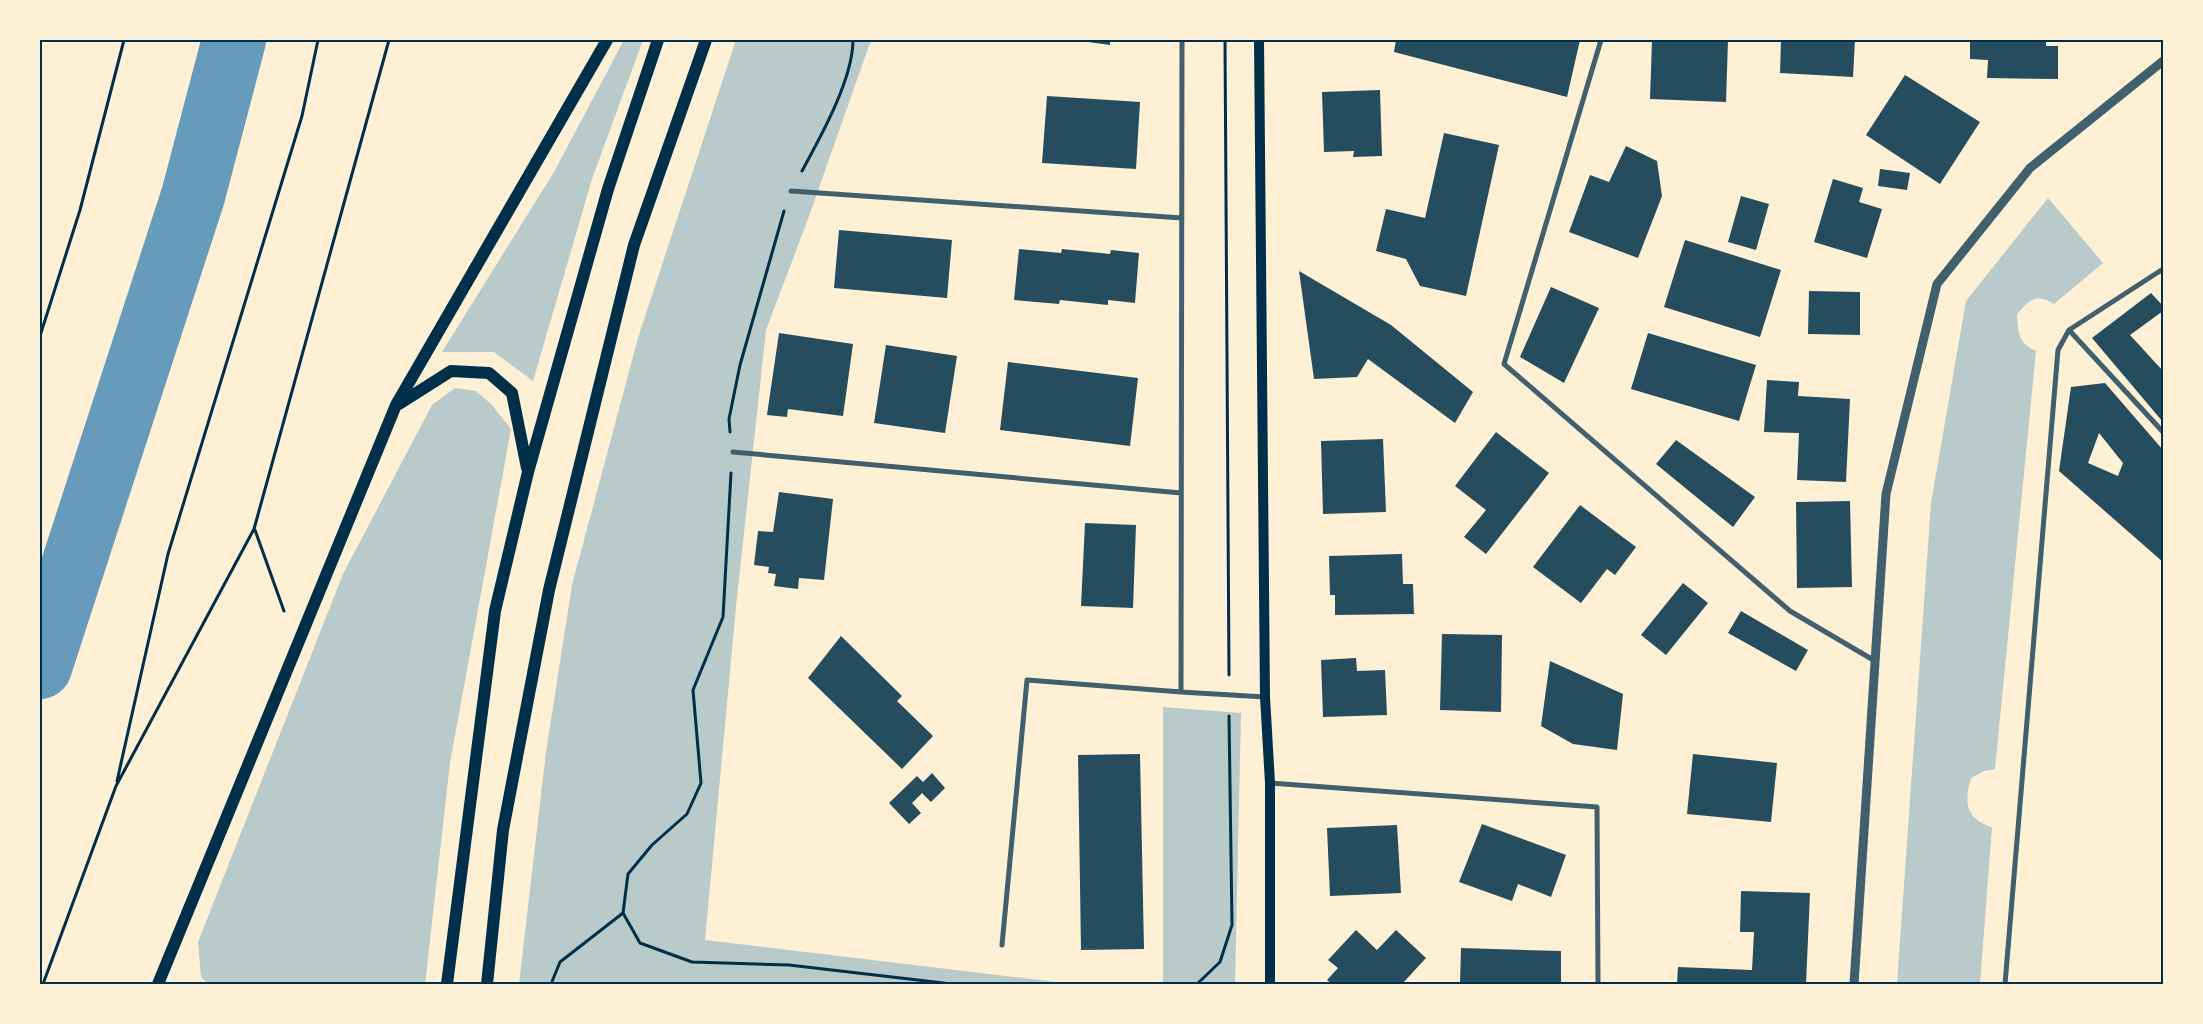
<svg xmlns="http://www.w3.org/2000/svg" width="2203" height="1024" font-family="'Open Sans',sans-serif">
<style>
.green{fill:#b9caca}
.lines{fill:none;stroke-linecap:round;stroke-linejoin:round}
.river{stroke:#669bbc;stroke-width:64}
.building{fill:#264d5e;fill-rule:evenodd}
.path{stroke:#003049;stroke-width:3}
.minor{stroke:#3f606c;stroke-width:5}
.tertiary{stroke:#3f606c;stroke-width:9}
.secondary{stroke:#003049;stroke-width:10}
.primary{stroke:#003049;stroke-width:12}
.neatline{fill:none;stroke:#003049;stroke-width:2}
</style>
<rect width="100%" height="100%" fill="#fdf0d5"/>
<!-- green -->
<path class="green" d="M 624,40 L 643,40 L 592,179 L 533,381 L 494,352 L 442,352 L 554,172 Z
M 736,40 L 871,40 L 808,219 L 766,330 L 736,607 L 705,940 L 1073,984 L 519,984 L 546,752 L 572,585 L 638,338 Z
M 2048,198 L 2103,263 L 2054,304 C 2035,293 2030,300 2017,314 C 2018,332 2018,343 2036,351 L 1995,769 L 1984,771 L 1971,778 C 1964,801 1965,819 1992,827 L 1980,984 L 1897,984 L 1931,503 L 1966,301 Z
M 455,388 L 476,391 L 491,404 L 511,429 L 450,763 L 425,984 L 208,984 L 201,977 L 198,942 L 343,574 L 432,405 Z
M 1163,707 L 1241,713 L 1235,984 L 1163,984 Z"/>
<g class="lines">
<!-- river -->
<path class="river" d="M 40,667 L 193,196 L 234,40"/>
</g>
<!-- building -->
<path class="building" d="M 1074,40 L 1110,40 L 1110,45 Z
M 1396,40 L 1580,40 L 1567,97 L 1394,52 Z
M 1652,40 L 1728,40 L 1726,102 L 1650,99 Z
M 1781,40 L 1855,40 L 1853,77 L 1780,73 Z
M 1970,40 L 2046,40 L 2046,46 L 2058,46 L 2058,79 L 1987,78 L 1988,60 L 1970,59 Z
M 1905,75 L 1980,122 L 1940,184 L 1866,135 Z
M 1380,90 L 1382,156 L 1353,157 L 1354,151 L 1324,152 L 1322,92 Z
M 1047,96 L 1140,102 L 1136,169 L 1042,163 Z
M 1444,133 L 1499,145 L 1466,296 L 1420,286 L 1406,259 L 1376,251 L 1386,209 L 1425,218 Z
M 1626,146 L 1657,161 L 1662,196 L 1638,258 L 1569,232 L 1590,175 L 1609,182 Z
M 1880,169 L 1910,173 L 1907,190 L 1878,186 Z
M 1833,179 L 1863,188 L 1859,202 L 1882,209 L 1867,258 L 1814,242 Z
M 1741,196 L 1769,204 L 1756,250 L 1728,242 Z
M 839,230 L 952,240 L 947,298 L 834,288 Z
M 1685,240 L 1781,270 L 1760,337 L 1664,307 Z
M 1019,249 L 1061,253 L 1062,249 L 1110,254 L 1111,250 L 1139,253 L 1135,303 L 1108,300 L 1108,305 L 1060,300 L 1059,304 L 1014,300 Z
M 1299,271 L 1391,325 L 1473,392 L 1455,423 L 1368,359 L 1357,377 L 1314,379 Z
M 1551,287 L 1599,308 L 1564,383 L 1520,357 Z
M 1809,291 L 1860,292 L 1860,335 L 1808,334 Z
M 2151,293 L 2163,306 L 2163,311 L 2130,335 L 2163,371 L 2163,422 L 2092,338 Z
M 779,333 L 853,344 L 843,416 L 788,409 L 787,417 L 767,415 Z
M 1648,333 L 1756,365 L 1739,421 L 1631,389 Z
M 886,345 L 957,356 L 945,433 L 874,423 Z
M 1008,362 L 1138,378 L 1130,446 L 1000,430 Z
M 1767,380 L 1799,382 L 1798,396 L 1850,399 L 1846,482 L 1797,480 L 1799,433 L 1764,432 Z
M 2105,383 L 2163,450 L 2163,562 L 2059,471 L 2071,387 ZM 2099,433 L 2123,463 L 2118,476 L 2088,463 Z
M 1496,432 L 1549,473 L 1486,554 L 1464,537 L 1486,510 L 1455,486 Z
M 1383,439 L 1386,512 L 1323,514 L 1321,441 Z
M 1676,440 L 1755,497 L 1733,527 L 1656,464 Z
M 779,492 L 833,499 L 824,580 L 799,578 L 798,589 L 774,586 L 776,574 L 768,573 L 769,567 L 754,565 L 758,531 L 773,532 Z
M 1850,501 L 1852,587 L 1797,588 L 1796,502 Z
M 1580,505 L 1636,547 L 1615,575 L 1607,569 L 1581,603 L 1533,567 Z
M 1085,523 L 1136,525 L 1133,608 L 1081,606 Z
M 1402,554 L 1403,584 L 1413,584 L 1414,614 L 1335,615 L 1335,595 L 1330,595 L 1329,556 Z
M 1683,583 L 1708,603 L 1666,655 L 1641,635 Z
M 1741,611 L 1808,650 L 1796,671 L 1728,633 Z
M 1442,634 L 1502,635 L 1501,712 L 1440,710 Z
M 841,636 L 902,696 L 897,701 L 933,736 L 902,769 L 808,678 Z
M 1356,658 L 1357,671 L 1385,670 L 1387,715 L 1323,717 L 1321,660 Z
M 1550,661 L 1623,694 L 1617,750 L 1573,744 L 1541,726 Z
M 1140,754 L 1144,949 L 1081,950 L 1078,755 Z
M 1693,754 L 1777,763 L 1771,822 L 1687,814 Z
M 932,773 L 945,788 L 931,802 L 922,793 L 912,803 L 921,813 L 909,824 L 889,803 L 917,776 L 923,782 Z
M 1482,824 L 1566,855 L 1551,897 L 1518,884 L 1512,901 L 1459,882 Z
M 1397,825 L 1401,893 L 1330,896 L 1327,828 Z
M 1741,891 L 1810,893 L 1806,984 L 1677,984 L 1678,967 L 1752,970 L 1754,932 L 1740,932 Z
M 1356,930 L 1377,950 L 1396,930 L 1426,958 L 1402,984 L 1332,984 L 1327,980 L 1338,968 L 1328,960 Z
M 1461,948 L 1561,951 L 1561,984 L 1460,984 Z"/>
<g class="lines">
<!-- path -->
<path class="path" d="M 1225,40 L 1229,675
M 802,171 C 821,136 853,79 853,40
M 40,336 L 80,210 L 124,40
M 730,432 L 729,419 L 740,365 L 784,211
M 731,473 L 723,617 L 693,690 L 701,783 L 687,814 L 652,845 L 628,874 L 623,913 L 640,943 L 692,962 L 789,965 L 952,984
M 255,530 L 284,611
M 117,781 L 168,554 L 302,116 L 318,40
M 43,984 L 116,786 L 254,529 L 389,40
M 551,984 L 560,962 L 623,913
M 1197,984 L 1220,962 L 1232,925 L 1229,716"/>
<!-- minor -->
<path class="minor" d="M 1182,40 L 1181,692 L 1265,697
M 1601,40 L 1504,364 L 1790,611 L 1875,661
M 791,191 L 1182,218
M 2069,330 L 2163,432
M 733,452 L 1181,493
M 1270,783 L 1597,807 L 1598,984
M 1002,945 L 1027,680 L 1181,692
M 2005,984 L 2058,350 L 2069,330 L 2163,269"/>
<!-- tertiary -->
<path class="tertiary" d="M 1854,984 L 1886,494 L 1937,284 L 2030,168 L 2163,61"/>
<!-- secondary -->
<path class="secondary" d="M 1259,40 L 1265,697 L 1270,783 L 1270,984"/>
<!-- primary -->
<path class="primary" d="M 399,404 L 451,371 L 489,373 L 512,393 L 527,468
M 158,984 L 396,405 L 607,40
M 447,984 L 495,611 L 528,472 L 608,189 L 658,40
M 487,984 L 503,830 L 549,590 L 634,245 L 706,40"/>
</g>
<!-- border -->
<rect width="2203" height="1024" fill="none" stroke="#fdf0d5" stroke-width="82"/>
<rect x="41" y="41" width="2121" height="942" class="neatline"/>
</svg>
